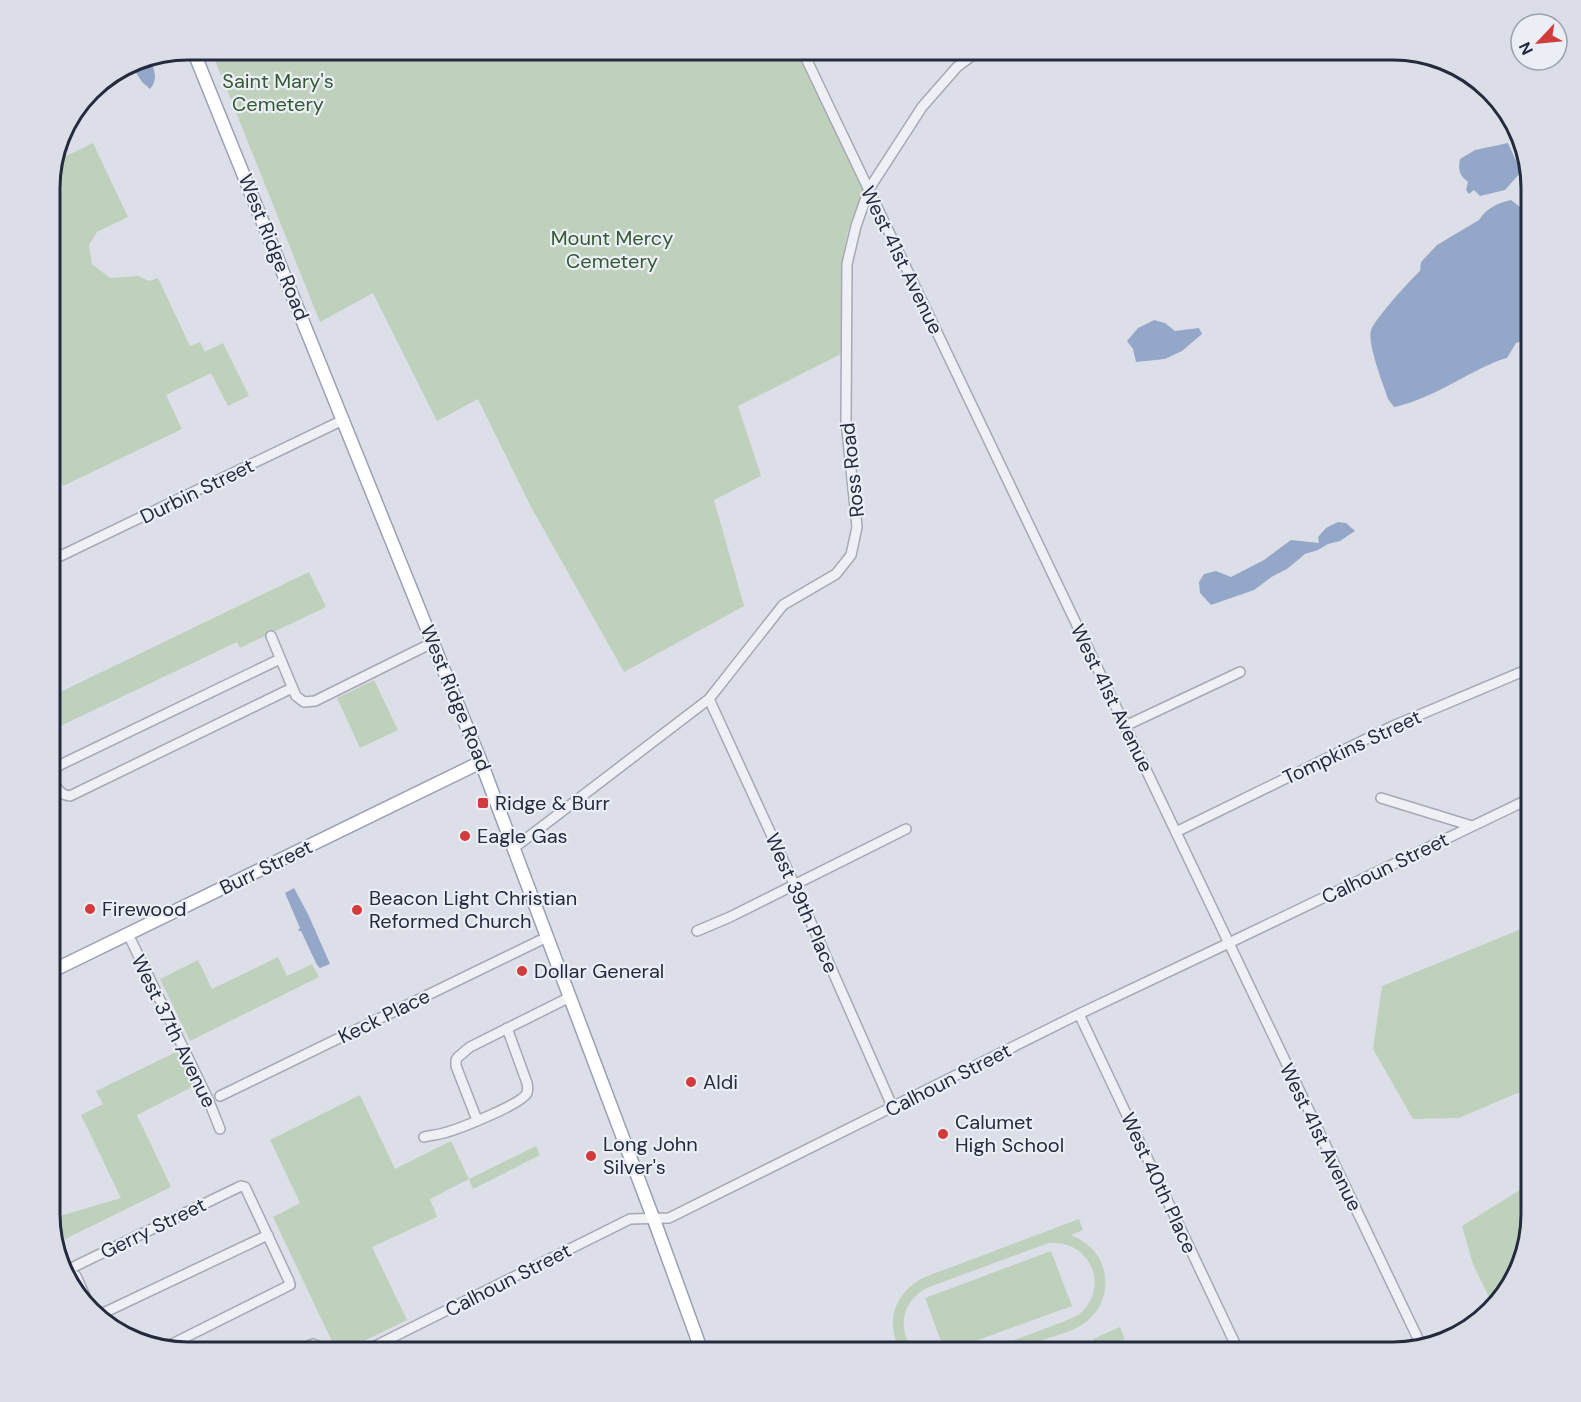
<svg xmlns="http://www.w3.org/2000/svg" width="1581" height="1402" font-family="'DM Sans',sans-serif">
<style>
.green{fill:#bfd1bd}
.water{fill:#95a7c9}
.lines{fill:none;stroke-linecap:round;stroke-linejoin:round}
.minor-casing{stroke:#a5a9b4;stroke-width:12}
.major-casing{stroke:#9ba1b3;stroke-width:15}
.minor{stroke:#eff0f5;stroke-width:9}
.major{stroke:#fff;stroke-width:12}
.poi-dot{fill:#d33a3b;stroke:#ebeef5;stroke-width:2}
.labels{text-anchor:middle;stroke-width:4.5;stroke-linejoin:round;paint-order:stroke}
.park-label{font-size:20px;fill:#345a32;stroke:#ebeef5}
.street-label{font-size:20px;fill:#252b3e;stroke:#ebeef5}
.poi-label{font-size:20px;fill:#252b3e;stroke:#ebeef5;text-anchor:start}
.rim{fill:none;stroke:#252b3e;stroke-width:3}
</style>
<rect width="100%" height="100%" fill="#dcdfe7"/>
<!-- green -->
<path class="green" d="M 211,50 L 799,50 L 865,191 C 858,206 851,220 847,235 C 839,271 842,317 841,354 L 738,406 L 761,476 L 714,500 L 744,606 L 624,672 L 530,505 L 478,399 L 437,421 L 373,293 L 320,322 Z
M 93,143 L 128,217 L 97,232 L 89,245 L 92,264 L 110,278 L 138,276 L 149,281 L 158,278 L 190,346 L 200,342 L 205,352 L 223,343 L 249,396 L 228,406 L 211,373 L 166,395 L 182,429 L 63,486 L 57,475 L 50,478 L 50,179 L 54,162 Z
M 309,572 L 326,607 L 240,648 L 237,642 L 50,731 L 50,697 Z
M 374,680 L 398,730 L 360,748 L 337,698 Z
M 1531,925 L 1531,1095 L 1520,1092 L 1459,1118 L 1413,1119 L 1373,1049 L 1382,986 Z
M 278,957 L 287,976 L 312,964 L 319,977 L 190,1041 L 160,979 L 198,960 L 212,989 Z
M 178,1051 L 194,1086 L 137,1115 L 171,1187 L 55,1244 L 50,1219 L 121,1198 L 81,1115 L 103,1104 L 96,1091 Z
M 360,1095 L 395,1169 L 451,1141 L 469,1179 L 536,1146 L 540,1155 L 473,1189 L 469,1179 L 430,1199 L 437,1217 L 372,1247 L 407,1320 L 341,1352 L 337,1352 L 273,1217 L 300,1203 L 270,1140 Z
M 1531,1183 L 1531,1223 L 1521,1267 L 1494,1308 L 1473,1264 L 1462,1226 Z
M 1079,1219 L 1083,1230 L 1071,1235 C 1087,1242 1100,1253 1104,1271 C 1109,1292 1100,1315 1080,1326 C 1070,1332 1057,1335 1046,1339 C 1035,1344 1023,1350 1011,1352 C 1002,1354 989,1352 979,1352 C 1001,1345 1022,1337 1044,1329 C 1055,1324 1068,1321 1078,1315 C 1095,1303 1100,1279 1088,1261 C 1079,1247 1065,1242 1049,1243 L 929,1287 C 902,1299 895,1331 916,1352 L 902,1352 C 883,1324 895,1291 925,1277 Z
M 1051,1251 L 1072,1306 L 945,1352 L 925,1298 Z
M 1120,1327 L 1125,1339 L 1099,1351 L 1093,1339 Z"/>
<!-- water -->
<path class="water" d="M 149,57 C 154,69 159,79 150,89 L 142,82 L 130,63 L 135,60 Z
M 1508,143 L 1521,172 L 1505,190 L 1480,196 L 1474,190 L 1469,194 L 1466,190 L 1468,182 C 1459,175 1458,170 1460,159 L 1475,150 Z
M 1511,200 L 1520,207 L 1531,238 L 1531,338 L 1516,343 L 1507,358 C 1495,361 1484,367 1472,373 C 1449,385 1420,402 1394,407 L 1388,399 C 1383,383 1367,344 1371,330 C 1374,320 1411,279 1420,271 L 1421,262 L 1437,245 L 1479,220 C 1487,208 1497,203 1511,200 Z
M 1154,320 L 1165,323 L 1175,331 L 1199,328 L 1202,334 L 1182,351 L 1165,359 L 1136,362 L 1133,349 L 1127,341 L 1138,328 Z
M 1338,522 L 1346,523 L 1355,531 L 1340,541 L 1328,544 L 1318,550 L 1305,554 L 1287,569 L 1273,576 L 1254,590 L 1211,605 L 1200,593 L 1199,582 L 1204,574 L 1216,571 L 1231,577 L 1264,560 L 1291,540 L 1319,543 L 1318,537 L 1326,528 Z
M 294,888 L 308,914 L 330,964 L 320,968 L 317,965 L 301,931 L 299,931 L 298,930 L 300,928 L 285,893 Z"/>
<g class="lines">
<defs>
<path id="minor" d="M 802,50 L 1422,1347
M 50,561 L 343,420
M 271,636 L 296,696 L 304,702 L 315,701 L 434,642
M 280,659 L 60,765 L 54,771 C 52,782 58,795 70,796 L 292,688
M 709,699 L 794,884 L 893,1108
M 1125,726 L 1240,672
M 1381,798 L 1472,826
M 1176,832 L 1393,726 L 1531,668
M 514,848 L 709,699 L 783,605 L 836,574 L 851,555 L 857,527 L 846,421 L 847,264 L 856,226 L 869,189 L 922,107 L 957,67 L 980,50
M 697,931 L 730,917 L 906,829
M 128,934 L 208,1099 L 220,1129
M 1079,1014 L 1239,1352
M 220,1096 L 547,937
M 477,1120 L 456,1066 L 456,1060 L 458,1057 L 470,1047 L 570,997
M 424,1137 C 431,1135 439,1135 447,1132 C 461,1128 522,1104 527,1093 C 528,1089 528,1087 527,1083 L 507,1028
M 63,1272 L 241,1186 L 245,1187 L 289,1281 L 290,1285 L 164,1348
M 69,1273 L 76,1276 L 93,1314
M 97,1316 L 268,1235
M 295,1352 L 313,1344 L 320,1347 L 323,1352
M 363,1352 L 630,1219 L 669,1218 L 1079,1014 L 1229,943 L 1531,798"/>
<path id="major" d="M 193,50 L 481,762 L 657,1228 L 702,1352
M 50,972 L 481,762"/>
</defs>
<!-- minor casing -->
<use href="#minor" class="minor-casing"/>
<!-- major casing -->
<use href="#major" class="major-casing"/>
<!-- minor -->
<use href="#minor" class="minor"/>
<!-- major -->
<use href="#major" class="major"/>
</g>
<!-- markers -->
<g class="poi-dot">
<rect x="477" y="797" width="12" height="12" rx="3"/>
<circle cx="465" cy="836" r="6"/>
<circle cx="90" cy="909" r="6"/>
<circle cx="357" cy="910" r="6"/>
<circle cx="522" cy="971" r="6"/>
<circle cx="691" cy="1082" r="6"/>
<circle cx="943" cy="1134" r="6"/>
<circle cx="591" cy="1156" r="6"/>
</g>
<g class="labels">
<!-- park labels -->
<g class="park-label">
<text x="278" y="88">Saint Mary's<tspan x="278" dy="23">Cemetery</tspan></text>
<text x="612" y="245">Mount Mercy<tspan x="612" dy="23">Cemetery</tspan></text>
</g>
<!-- street labels -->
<g class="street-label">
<text transform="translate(274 247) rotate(68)" y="7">West Ridge Road</text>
<text transform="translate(902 260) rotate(64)" y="7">West 41st Avenue</text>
<text transform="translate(852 470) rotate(-96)" y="7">Ross Road</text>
<text transform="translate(197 491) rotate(-26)" y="7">Durbin Street</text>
<text transform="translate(456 698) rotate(68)" y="7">West Ridge Road</text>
<text transform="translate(1112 698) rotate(64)" y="7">West 41st Avenue</text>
<text transform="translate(1352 747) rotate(-25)" y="7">Tompkins Street</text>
<text transform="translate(266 867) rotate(-26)" y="7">Burr Street</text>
<text transform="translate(1385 868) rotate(-26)" y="7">Calhoun Street</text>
<text transform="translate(802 903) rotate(66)" y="7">West 39th Place</text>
<text transform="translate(384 1016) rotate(-26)" y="7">Keck Place</text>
<text transform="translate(174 1031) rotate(64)" y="7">West 37th Avenue</text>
<text transform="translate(948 1080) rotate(-27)" y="7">Calhoun Street</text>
<text transform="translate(1321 1137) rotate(64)" y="7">West 41st Avenue</text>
<text transform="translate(1159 1183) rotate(65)" y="7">West 40th Place</text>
<text transform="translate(153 1228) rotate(-26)" y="7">Gerry Street</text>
<text transform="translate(508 1280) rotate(-27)" y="7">Calhoun Street</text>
</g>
<!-- poi labels -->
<g class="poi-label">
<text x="495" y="810">Ridge &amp; Burr</text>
<text x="477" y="843">Eagle Gas</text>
<text x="369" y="905">Beacon Light Christian<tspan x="369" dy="23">Reformed Church</tspan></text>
<text x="102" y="916">Firewood</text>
<text x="534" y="978">Dollar General</text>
<text x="703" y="1089">Aldi</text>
<text x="955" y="1129">Calumet<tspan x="955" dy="23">High School</tspan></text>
<text x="603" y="1151">Long John<tspan x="603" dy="23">Silver's</tspan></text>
</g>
</g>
<!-- crop -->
<path d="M0 0H1581V1402H0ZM188 60H1393A128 128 0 0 1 1521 188V1214A128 128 0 0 1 1393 1342H188A128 128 0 0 1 60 1214V188A128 128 0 0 1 188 60Z" fill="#dbdee6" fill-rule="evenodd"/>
<path class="rim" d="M188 60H1393A128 128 0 0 1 1521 188V1214A128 128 0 0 1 1393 1342H188A128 128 0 0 1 60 1214V188A128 128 0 0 1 188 60Z"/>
<!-- north arrow -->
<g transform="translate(1539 42) rotate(244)"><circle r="28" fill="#ebeef5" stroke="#9ca0ac" stroke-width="1.5"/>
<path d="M0-4.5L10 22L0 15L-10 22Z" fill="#d33a3b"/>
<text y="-9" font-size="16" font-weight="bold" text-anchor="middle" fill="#252b3e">N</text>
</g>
</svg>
